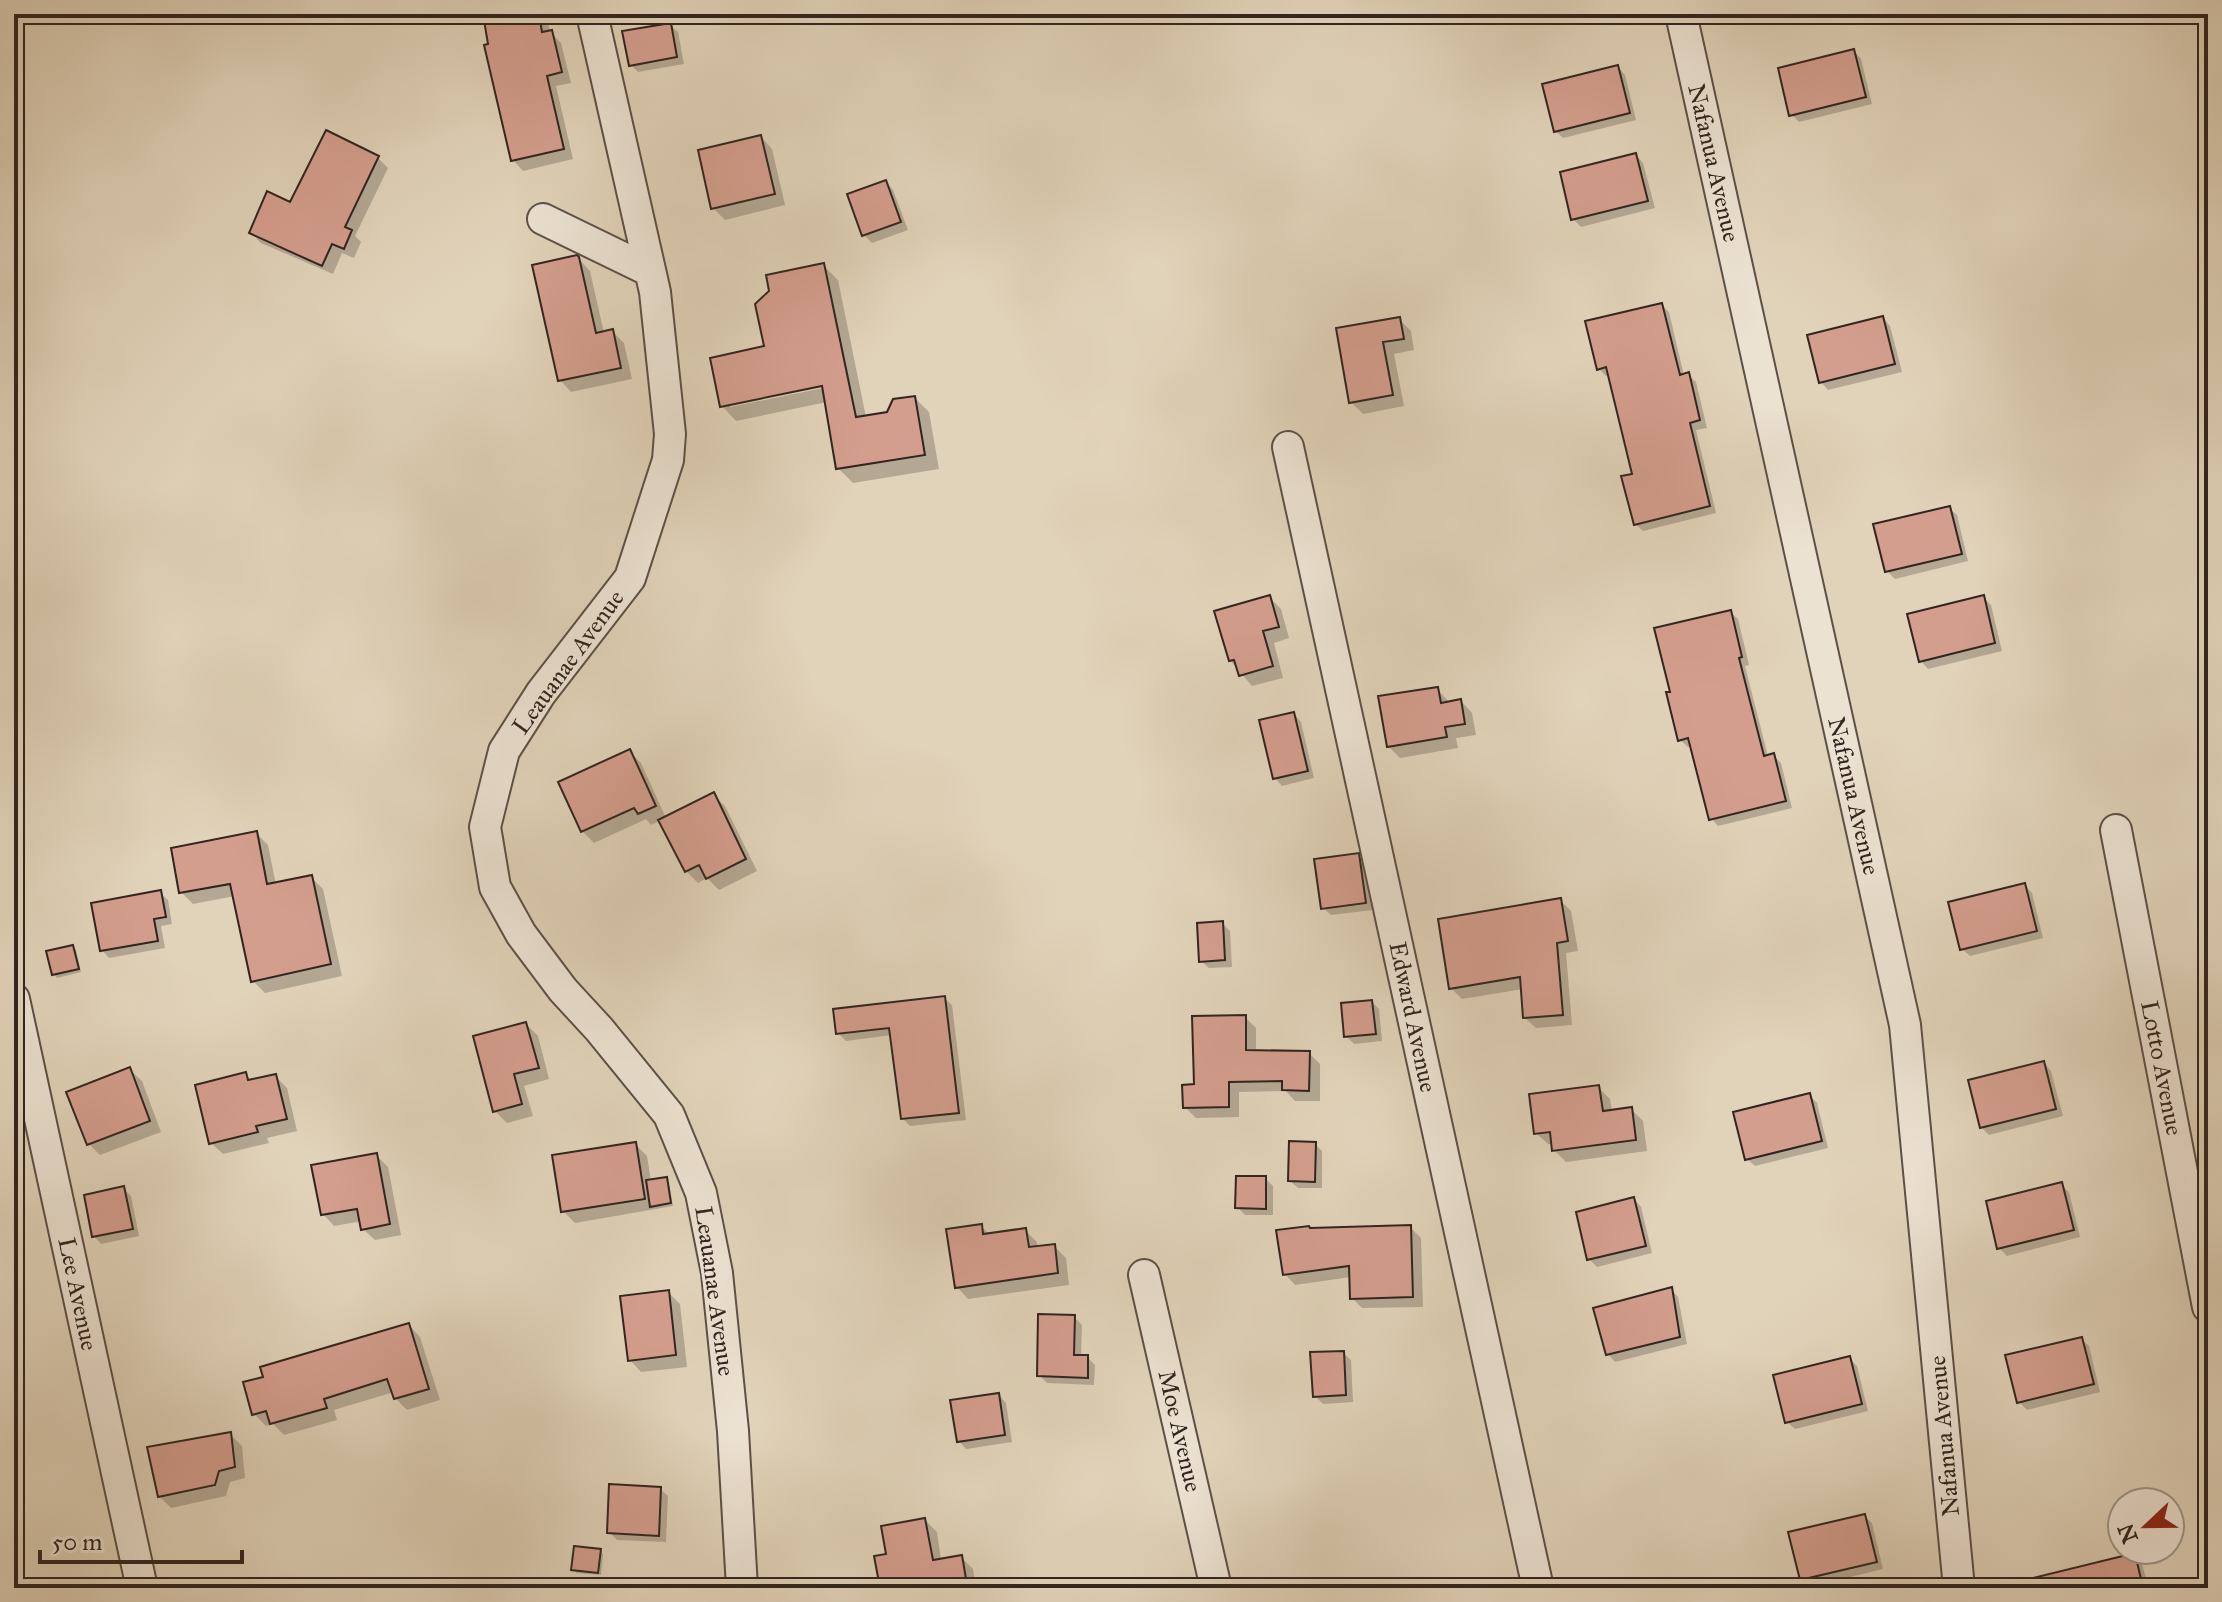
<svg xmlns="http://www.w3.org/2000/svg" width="2222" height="1602" font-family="'IM FELL Great Primer',serif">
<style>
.shadow{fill:#0003;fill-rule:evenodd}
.building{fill:#d49e8e;stroke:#31251f;stroke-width:2}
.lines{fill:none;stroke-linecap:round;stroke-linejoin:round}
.street-casing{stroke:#5d5046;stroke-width:34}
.street{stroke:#ece2d2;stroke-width:30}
.labels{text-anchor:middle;stroke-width:6;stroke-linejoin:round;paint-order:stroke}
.street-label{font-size:24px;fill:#31251f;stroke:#ece2d2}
</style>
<rect width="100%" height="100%" fill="#e1d3ba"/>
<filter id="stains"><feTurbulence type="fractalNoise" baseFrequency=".0025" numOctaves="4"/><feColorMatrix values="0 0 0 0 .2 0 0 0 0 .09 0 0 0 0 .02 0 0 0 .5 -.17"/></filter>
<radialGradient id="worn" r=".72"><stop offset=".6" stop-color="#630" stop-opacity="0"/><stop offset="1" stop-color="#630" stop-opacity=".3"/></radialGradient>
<!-- shadow -->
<path class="shadow" d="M 485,14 L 546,14 L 550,32 L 561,43 L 571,83 L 556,86 L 573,159 L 523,171 L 513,160 Z
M 678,14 L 720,14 L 721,17 L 687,23 Z
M 2032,14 L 2067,14 L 2039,21 Z
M 670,25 L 678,32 L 684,64 L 638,72 L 631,65 Z
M 1854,51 L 1861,59 L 1872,104 L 1799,122 L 1791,114 Z
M 1618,67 L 1625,75 L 1636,120 L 1563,138 L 1555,131 Z
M 327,132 L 378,158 L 388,168 L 355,236 L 361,242 L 354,258 L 342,253 L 333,274 L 261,243 L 251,233 L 291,204 Z
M 761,137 L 772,149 L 785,205 L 725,220 L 713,208 Z
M 1636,155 L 1643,163 L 1655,208 L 1581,227 L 1573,219 Z
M 886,182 L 893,190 L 908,230 L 872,243 L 864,235 L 849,195 Z
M 578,258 L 590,271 L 604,333 L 612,331 L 624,343 L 632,379 L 571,392 L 560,380 Z
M 823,265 L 838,280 L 866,417 L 889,413 L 915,398 L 929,412 L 939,469 L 853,483 L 838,468 L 827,402 L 736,421 L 722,406 ZM 832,382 L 833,386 L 730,407 L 730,403 Z
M 1661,305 L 1669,312 L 1684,376 L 1688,375 L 1696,382 L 1707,428 L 1696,430 L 1716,513 L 1643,531 L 1635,524 L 1635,475 L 1610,375 L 1606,376 L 1599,369 Z
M 1883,318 L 1890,326 L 1902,372 L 1828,390 L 1821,382 Z
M 1399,319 L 1411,331 L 1414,350 L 1394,354 L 1404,406 L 1363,414 L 1351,402 L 1338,330 Z
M 1949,508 L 1957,515 L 1968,561 L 1895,579 L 1887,571 Z
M 1269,597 L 1281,609 L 1289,638 L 1274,643 L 1283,678 L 1252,686 L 1230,660 Z
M 1983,597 L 1991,605 L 2002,651 L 1928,669 L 1921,661 Z
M 1730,612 L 1738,619 L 1749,665 L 1745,666 L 1768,756 L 1773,755 L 1781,763 L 1792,808 L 1718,826 L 1711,818 L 1693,746 L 1688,747 L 1680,740 Z
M 1437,689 L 1450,703 L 1461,701 L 1472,713 L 1476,735 L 1456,738 L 1458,748 L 1400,758 L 1388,746 Z
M 1294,714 L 1301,722 L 1314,778 L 1282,786 L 1275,778 Z
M 629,751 L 641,763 L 666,818 L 713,795 L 725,806 L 757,871 L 719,890 L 707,878 L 698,883 L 686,871 L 661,820 L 651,825 L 646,819 L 594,843 L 582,831 Z
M 256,833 L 268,845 L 276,885 L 311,877 L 323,889 L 342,976 L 265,993 L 253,981 L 235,896 L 193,904 L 181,892 Z
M 1358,856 L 1366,863 L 1373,910 L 1331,915 L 1323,908 Z
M 2025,885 L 2032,893 L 2043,938 L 1970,956 L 1962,949 Z
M 160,893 L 168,900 L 172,924 L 161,926 L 165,948 L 109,958 L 102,950 Z
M 1560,900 L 1571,911 L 1578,951 L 1566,953 L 1572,1025 L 1536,1028 L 1525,1018 L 1523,989 L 1462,999 L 1451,988 Z
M 1222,923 L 1230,931 L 1232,967 L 1209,968 L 1201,961 Z
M 73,947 L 76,950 L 81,972 L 57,978 L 54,974 Z
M 944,998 L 952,1005 L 966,1120 L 910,1126 L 902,1118 L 892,1035 L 846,1041 L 838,1033 Z
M 1372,1002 L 1379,1009 L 1382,1041 L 1354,1044 L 1346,1036 Z
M 1245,1017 L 1256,1028 L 1256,1052 L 1309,1053 L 1320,1064 L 1320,1101 L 1295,1101 L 1286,1091 L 1239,1092 L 1239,1117 L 1196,1118 L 1185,1107 L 1196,1086 Z
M 526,1024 L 538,1036 L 549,1079 L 524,1086 L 533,1116 L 507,1123 L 495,1111 Z
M 2044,1063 L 2051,1071 L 2063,1116 L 1989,1135 L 1981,1127 Z
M 130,1070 L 142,1081 L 161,1132 L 100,1155 L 89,1144 Z
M 246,1075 L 252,1081 L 275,1076 L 287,1088 L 297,1131 L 267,1138 L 269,1143 L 223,1154 L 211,1143 Z
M 1598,1087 L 1610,1099 L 1612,1111 L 1631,1109 L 1643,1121 L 1647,1151 L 1566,1162 L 1554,1150 L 1553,1144 L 1548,1144 L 1536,1133 Z
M 1809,1095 L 1817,1103 L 1828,1148 L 1755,1166 L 1747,1159 Z
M 635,1144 L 647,1156 L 651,1181 L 666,1179 L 669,1183 L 673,1206 L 575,1223 L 563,1211 Z
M 1315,1144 L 1322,1151 L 1322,1188 L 1298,1188 L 1290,1181 Z
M 376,1155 L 388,1167 L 401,1235 L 375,1240 L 363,1229 L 362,1221 L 334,1226 L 323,1214 Z
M 1265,1178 L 1273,1186 L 1273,1215 L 1245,1215 L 1237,1207 Z
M 2061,1185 L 2069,1192 L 2080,1237 L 2007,1256 L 1999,1248 Z
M 124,1189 L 131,1196 L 139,1236 L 101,1244 L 94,1236 Z
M 1634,1199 L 1641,1207 L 1652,1253 L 1597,1267 L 1589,1259 Z
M 981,1226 L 990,1235 L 1025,1230 L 1037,1242 L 1038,1248 L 1054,1246 L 1066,1258 L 1069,1285 L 968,1299 L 957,1287 Z
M 1410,1227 L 1421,1238 L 1423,1307 L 1362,1308 L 1352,1298 L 1351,1277 L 1295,1285 L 1285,1274 L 1311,1230 Z
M 1671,1289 L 1678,1297 L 1687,1344 L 1615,1362 L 1608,1354 Z
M 668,1292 L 680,1304 L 687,1367 L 641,1372 L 630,1360 Z
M 1074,1317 L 1082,1325 L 1081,1357 L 1087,1357 L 1095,1365 L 1094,1385 L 1047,1383 L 1039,1375 Z
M 409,1325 L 420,1337 L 440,1400 L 407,1410 L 395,1398 L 394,1392 L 334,1410 L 337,1420 L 284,1435 L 273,1424 L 266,1426 L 254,1414 Z
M 2081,1339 L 2089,1346 L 2100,1392 L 2027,1410 L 2019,1402 L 2008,1357 Z
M 1343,1353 L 1351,1360 L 1353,1402 L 1323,1404 L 1315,1396 Z
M 1849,1358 L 1857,1366 L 1868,1411 L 1795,1429 L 1787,1422 Z
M 999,1395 L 1006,1403 L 1012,1442 L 966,1449 L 959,1441 Z
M 230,1434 L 242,1446 L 245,1478 L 230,1482 L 226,1496 L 171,1508 L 159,1496 Z
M 660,1489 L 668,1496 L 666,1542 L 617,1540 L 609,1532 Z
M 1864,1516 L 1872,1523 L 1883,1569 L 1809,1587 L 1802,1579 Z
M 925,1520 L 937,1532 L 941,1560 L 961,1557 L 973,1569 L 976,1588 L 882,1588 Z
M 600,1551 L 603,1554 L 601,1575 L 577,1573 L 573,1570 Z
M 2134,1555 L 2142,1563 L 2148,1588 L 2064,1588 Z
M 1182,1583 L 1186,1588 L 1163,1588 Z"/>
<!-- building -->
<path class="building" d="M 483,14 L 539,14 L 542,32 L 552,30 L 562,72 L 547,76 L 564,149 L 511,161 L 484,45 L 488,44 Z
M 671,23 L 677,57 L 629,66 L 622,31 Z
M 1854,49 L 1866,97 L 1789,116 L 1778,68 Z
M 1618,65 L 1630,113 L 1554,132 L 1542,84 Z
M 326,130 L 379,156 L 345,227 L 352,230 L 344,249 L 332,244 L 322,266 L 249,233 L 267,191 L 290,202 Z
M 761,135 L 775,194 L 711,209 L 698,150 Z
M 1636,153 L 1648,201 L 1571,220 L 1560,172 Z
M 886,180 L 901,222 L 862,236 L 847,194 Z
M 577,255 L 579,257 L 596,333 L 613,329 L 621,368 L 558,381 L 532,265 Z
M 824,263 L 856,417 L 887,412 L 893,399 L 915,396 L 925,455 L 836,469 L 822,386 L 720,407 L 710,358 L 764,346 L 755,304 L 769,291 L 766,275 Z
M 1662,303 L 1680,375 L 1689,372 L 1700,420 L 1690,423 L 1710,506 L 1634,525 L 1621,476 L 1632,474 L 1606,367 L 1597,370 L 1585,321 Z
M 1883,316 L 1895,364 L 1819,383 L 1807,335 Z
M 1400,317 L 1404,339 L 1383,342 L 1393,395 L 1349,403 L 1336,328 Z
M 1950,506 L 1962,554 L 1885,572 L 1873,524 Z
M 1270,595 L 1279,627 L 1263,631 L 1273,666 L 1239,676 L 1234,660 L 1229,661 L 1214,611 Z
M 1984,595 L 1995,643 L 1919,662 L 1907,614 Z
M 1731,610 L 1742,657 L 1739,658 L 1764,756 L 1774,753 L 1786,801 L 1709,820 L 1688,738 L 1678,741 L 1666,692 L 1670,692 L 1654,628 Z
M 1438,687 L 1441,703 L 1461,699 L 1465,724 L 1445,727 L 1447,737 L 1387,747 L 1378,696 Z
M 1294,712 L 1308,771 L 1273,779 L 1259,720 Z
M 630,749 L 656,806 L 638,814 L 634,808 L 581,832 L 558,782 Z
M 714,792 L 746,859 L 706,879 L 699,865 L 685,872 L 658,820 Z
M 257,831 L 267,884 L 312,875 L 331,964 L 251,982 L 230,884 L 179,893 L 171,848 Z
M 1359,853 L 1366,903 L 1321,909 L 1314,859 Z
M 2025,883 L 2037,931 L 1960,950 L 1948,902 Z
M 161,890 L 166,917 L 154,919 L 158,941 L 100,951 L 91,903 Z
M 1561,898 L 1568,941 L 1557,943 L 1563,1015 L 1523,1018 L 1520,977 L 1449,989 L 1438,919 Z
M 1223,921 L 1225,960 L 1199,962 L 1197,923 Z
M 73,945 L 79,969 L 52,975 L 46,951 Z
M 945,996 L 959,1113 L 901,1119 L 889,1028 L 836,1034 L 833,1009 Z
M 1372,1000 L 1376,1034 L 1344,1037 L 1341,1003 Z
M 1246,1015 L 1246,1050 L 1310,1051 L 1309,1091 L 1282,1090 L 1282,1081 L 1229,1082 L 1229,1107 L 1183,1108 L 1182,1085 L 1194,1084 L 1192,1016 Z
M 526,1022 L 539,1068 L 514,1074 L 522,1104 L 493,1112 L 473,1036 Z
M 2044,1061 L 2056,1109 L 1980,1128 L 1968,1080 Z
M 130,1067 L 150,1121 L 87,1145 L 66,1092 Z
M 246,1072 L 248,1080 L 276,1074 L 287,1119 L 256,1126 L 258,1132 L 209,1144 L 195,1085 Z
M 1599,1085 L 1603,1111 L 1632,1107 L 1636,1140 L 1552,1151 L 1550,1132 L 1534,1134 L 1529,1094 Z
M 1810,1093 L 1822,1141 L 1745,1160 L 1733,1112 Z
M 1289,1141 L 1316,1142 L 1315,1182 L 1288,1181 Z
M 636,1142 L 645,1199 L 561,1212 L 552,1155 Z
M 377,1153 L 390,1224 L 361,1230 L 357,1209 L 321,1215 L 311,1165 Z
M 1236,1176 L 1266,1176 L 1266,1209 L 1235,1208 Z
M 667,1177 L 671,1203 L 650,1207 L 646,1180 Z
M 2062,1182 L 2074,1230 L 1997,1249 L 1986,1201 Z
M 124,1186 L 133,1229 L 92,1237 L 84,1195 Z
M 1634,1197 L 1646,1246 L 1587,1260 L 1576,1212 Z
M 982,1224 L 983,1234 L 1026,1228 L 1029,1247 L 1055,1244 L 1058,1273 L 955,1288 L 946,1229 Z
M 1411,1225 L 1413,1297 L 1350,1299 L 1349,1266 L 1283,1275 L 1276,1230 L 1309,1226 L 1310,1228 Z
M 1672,1287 L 1680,1337 L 1606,1355 L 1593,1308 Z
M 669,1290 L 676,1355 L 628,1361 L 620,1296 Z
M 1038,1314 L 1075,1315 L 1074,1355 L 1088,1355 L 1088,1378 L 1037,1376 Z
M 409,1323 L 429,1389 L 394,1399 L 387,1379 L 324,1399 L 327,1408 L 270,1424 L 266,1411 L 252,1415 L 243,1382 L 263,1377 L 260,1367 Z
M 2082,1337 L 2094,1384 L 2017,1403 L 2005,1355 Z
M 1344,1351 L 1346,1395 L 1313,1397 L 1310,1352 Z
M 1850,1356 L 1862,1404 L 1785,1423 L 1773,1375 Z
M 999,1393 L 1005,1435 L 957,1442 L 950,1400 Z
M 231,1432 L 235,1467 L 219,1471 L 215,1485 L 158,1497 L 147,1447 Z
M 609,1484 L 661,1487 L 659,1536 L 607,1533 Z
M 1865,1514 L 1877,1562 L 1800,1580 L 1788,1532 Z
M 925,1518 L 933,1560 L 962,1555 L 967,1585 L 946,1588 L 880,1588 L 874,1556 L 886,1554 L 881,1526 Z
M 574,1546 L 601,1549 L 598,1573 L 571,1570 Z
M 2135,1553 L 2143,1588 L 2026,1588 L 2025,1580 Z"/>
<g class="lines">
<defs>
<path id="street" d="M 592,14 L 655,292 L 670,434 L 668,460 L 630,578 L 541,693 L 504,751 L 485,827 L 495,887 L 521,934 L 563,990 L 599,1029 L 669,1115 L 701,1193 L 717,1273 L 733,1431 L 742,1588
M 1681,14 L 1905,1025 L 1959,1588
M 543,219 L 650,271
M 1288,447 L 1538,1588
M 2116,830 L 2208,1307
M 14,999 L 142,1588
M 1144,1275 L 1216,1588"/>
</defs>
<!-- street casing -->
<use href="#street" class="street-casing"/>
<!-- street -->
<use href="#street" class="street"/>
</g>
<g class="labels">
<!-- street labels -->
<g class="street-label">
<text transform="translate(1714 163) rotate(77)" y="8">Nafanua Avenue</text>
<text transform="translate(568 662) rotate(-54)" y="8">Leauanae Avenue</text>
<text transform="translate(1854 796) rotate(77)" y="8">Nafanua Avenue</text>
<text transform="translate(1413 1017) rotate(78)" y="8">Edward Avenue</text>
<text transform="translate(2162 1068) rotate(79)" y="8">Lotto Avenue</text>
<text transform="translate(715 1291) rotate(82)" y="8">Leauanae Avenue</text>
<text transform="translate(78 1294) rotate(78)" y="8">Lee Avenue</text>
<text transform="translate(1180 1431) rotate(77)" y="8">Moe Avenue</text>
<text transform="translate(1944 1436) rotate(-95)" y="8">Nafanua Avenue</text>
</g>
</g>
<!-- margin -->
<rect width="2222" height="1602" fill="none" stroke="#e1d3ba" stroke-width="48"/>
<rect x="16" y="16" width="2190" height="1570" fill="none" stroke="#31251f" stroke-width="4"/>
<rect x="24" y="24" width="2174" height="1554" fill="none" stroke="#31251f" stroke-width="2"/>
<!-- north arrow -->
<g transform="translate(2146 1526) rotate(248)"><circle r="38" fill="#ece2d2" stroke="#a1968a" stroke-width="2"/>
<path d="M0-6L14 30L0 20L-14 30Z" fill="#8f2418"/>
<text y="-12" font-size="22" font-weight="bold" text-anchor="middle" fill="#31251f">N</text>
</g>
<!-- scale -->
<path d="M40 1550v12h202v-12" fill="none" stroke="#31251f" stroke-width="4"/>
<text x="52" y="1550" font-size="24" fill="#31251f" stroke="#ece2d2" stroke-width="6" paint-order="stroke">50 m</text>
<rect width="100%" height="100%" filter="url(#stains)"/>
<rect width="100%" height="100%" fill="url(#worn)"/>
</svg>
